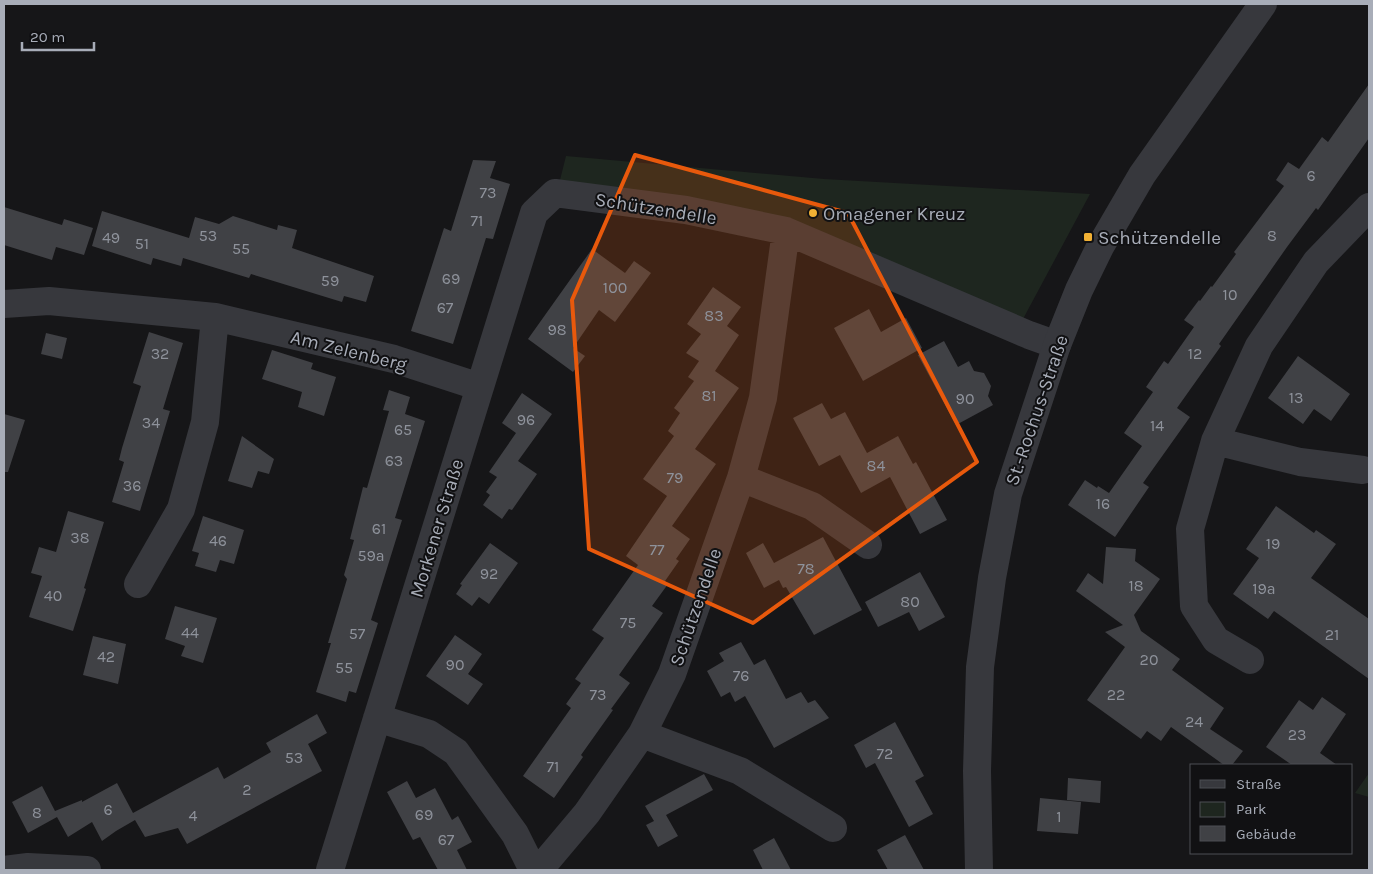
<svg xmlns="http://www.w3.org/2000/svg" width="1373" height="874" font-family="Karla,sans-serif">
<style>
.green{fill:#1e261f}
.building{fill:#404145}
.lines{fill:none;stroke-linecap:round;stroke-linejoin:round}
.minor{stroke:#37383d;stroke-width:28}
.tertiary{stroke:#37383d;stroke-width:28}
.marked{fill:#e8590c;fill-opacity:0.2;stroke:#e8590c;stroke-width:4;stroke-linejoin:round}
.poi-dot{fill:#f2b134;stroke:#111113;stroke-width:2}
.labels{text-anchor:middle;stroke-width:4;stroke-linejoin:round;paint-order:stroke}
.number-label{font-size:16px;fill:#8e929b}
.street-label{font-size:19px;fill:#a8adb8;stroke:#111113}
.poi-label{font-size:19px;fill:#a8adb8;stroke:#111113;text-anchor:start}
</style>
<rect width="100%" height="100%" fill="#161618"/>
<!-- green -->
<path class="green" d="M 566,156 L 824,179 L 1090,194 L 1023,319 L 815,229 L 560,180 Z
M 1369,773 L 1369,797 L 1355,793 Z"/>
<!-- building -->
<path class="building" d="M 1369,84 L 1369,138 L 1318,210 L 1316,208 L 1287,247 L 1219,344 L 1221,346 L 1177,408 L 1190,417 L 1143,483 L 1149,487 L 1115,537 L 1068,505 L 1085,480 L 1097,488 L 1098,486 L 1109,493 L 1142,446 L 1124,433 L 1153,392 L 1146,387 L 1164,361 L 1168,364 L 1194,327 L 1184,320 L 1199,300 L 1200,301 L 1211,286 L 1212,287 L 1236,254 L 1234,252 L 1284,186 L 1276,180 L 1288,162 L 1299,169 L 1322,137 L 1328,142 Z
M 473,160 L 496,161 L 490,178 L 510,184 L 493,239 L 486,238 L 453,344 L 411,331 L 444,228 L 451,231 Z
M 4,207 L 62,225 L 64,219 L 93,228 L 84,255 L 56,247 L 52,260 L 4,245 Z
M 102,211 L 189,238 L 195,217 L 219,224 L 233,216 L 277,230 L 278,225 L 297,230 L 292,248 L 374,276 L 366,302 L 344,296 L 342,302 L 251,274 L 249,278 L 183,258 L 181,266 L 153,258 L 151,265 L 92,246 Z
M 592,249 L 625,273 L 634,261 L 651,273 L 615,322 L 599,310 L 573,348 L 585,356 L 573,372 L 528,339 Z
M 713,287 L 741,307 L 727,326 L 739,335 L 715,371 L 739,388 L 695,449 L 716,464 L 672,526 L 690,539 L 676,559 L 679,561 L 665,581 L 668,584 L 652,606 L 663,613 L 619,675 L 630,683 L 611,709 L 613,710 L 581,755 L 583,757 L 554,798 L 523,776 L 571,708 L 566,704 L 581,683 L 575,679 L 604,638 L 592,630 L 638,565 L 626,556 L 667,496 L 643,479 L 674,436 L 668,431 L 680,413 L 674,408 L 694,381 L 688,377 L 699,361 L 686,353 L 701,334 L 687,324 Z
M 869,309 L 881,332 L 906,318 L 922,348 L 863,381 L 834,328 Z
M 149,332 L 183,343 L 163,409 L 170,411 L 140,511 L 112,502 L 124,462 L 119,460 L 122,448 L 141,386 L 133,383 Z
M 46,333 L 67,338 L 62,359 L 41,354 Z
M 944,341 L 958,367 L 969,361 L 974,371 L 984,373 L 991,386 L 988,396 L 993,405 L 956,425 L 918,355 Z
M 272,350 L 313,363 L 311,369 L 336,377 L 324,416 L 298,407 L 302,392 L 262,379 Z
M 1298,356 L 1350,394 L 1331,421 L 1314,409 L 1303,424 L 1268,398 Z
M 389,390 L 410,397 L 405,414 L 425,421 L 395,518 L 402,520 L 371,620 L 378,623 L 356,693 L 349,691 L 346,702 L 316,692 L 331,643 L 328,643 L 347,579 L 344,575 L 354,540 L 350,539 L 363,487 L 367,488 L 389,411 L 383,410 Z
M 522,393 L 552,414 L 518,461 L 537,474 L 512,510 L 509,509 L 502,519 L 483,505 L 490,495 L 486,492 L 497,477 L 489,472 L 516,433 L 502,423 Z
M 822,403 L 831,419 L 845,412 L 867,453 L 898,436 L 913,464 L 916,462 L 947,520 L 920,534 L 890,477 L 861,493 L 840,455 L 819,466 L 793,418 Z
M 4,414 L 25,420 L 8,472 L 4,472 Z
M 242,436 L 274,459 L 269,474 L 258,471 L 252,488 L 228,481 Z
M 1276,506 L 1314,533 L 1316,530 L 1336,544 L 1311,578 L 1369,619 L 1369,679 L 1274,611 L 1268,619 L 1233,594 L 1259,558 L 1246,549 Z
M 68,511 L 104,522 L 84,588 L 86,589 L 73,631 L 29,617 L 42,576 L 31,573 L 39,547 L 56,552 Z
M 203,516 L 244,530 L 234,564 L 220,560 L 216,572 L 195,566 L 199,553 L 192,551 Z
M 823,537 L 862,610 L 814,635 L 786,587 L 783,588 L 779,580 L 764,588 L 746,553 L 763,543 L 774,563 Z
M 490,543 L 518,563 L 489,604 L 479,597 L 472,606 L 456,594 L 462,585 L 460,584 Z
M 1106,547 L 1136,549 L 1135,561 L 1160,579 L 1134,615 L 1141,631 L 1180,659 L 1172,670 L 1224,708 L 1210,729 L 1243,751 L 1232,765 L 1224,765 L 1171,727 L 1161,741 L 1147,731 L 1141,739 L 1087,700 L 1125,647 L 1105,632 L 1123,625 L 1076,591 L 1088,573 L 1103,584 Z
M 920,572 L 945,617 L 919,631 L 909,612 L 878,627 L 865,602 Z
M 175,606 L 217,618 L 203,663 L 181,656 L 185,646 L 165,639 Z
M 455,635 L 482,654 L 468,674 L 483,684 L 468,705 L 426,676 Z
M 93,636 L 126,644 L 118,684 L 83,675 Z
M 741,642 L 754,665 L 765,659 L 786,699 L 801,692 L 808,703 L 815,700 L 829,718 L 774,748 L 745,696 L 735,702 L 730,692 L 721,697 L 707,671 L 724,661 L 719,653 Z
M 1322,697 L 1346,714 L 1320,753 L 1337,765 L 1292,765 L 1266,747 L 1299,700 L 1313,710 Z
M 317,714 L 327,733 L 308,744 L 322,771 L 187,844 L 178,828 L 145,837 L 135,820 L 116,831 L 102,841 L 92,822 L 68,837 L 57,817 L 28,833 L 12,802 L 42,786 L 55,811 L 82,800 L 82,802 L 117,783 L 133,813 L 218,767 L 224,779 L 271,752 L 266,743 Z
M 895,722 L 924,776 L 915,781 L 933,814 L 909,827 L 875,763 L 866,768 L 854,745 Z
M 704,774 L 713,790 L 666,815 L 678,836 L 658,847 L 646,825 L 654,821 L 645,806 Z
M 1068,778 L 1101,781 L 1100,803 L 1067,800 Z
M 407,781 L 416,798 L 435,788 L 452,820 L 458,816 L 472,842 L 457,850 L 467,870 L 438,870 L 420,837 L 413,840 L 387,792 Z
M 1040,798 L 1081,802 L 1078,834 L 1037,831 Z
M 905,835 L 924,870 L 888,870 L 877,850 Z
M 774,838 L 791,870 L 763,870 L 753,850 Z"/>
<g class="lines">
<!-- minor -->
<path class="minor" d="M 4,304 L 49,301 L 215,317 L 394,359 L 480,387
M 1215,441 L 1300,462 L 1363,470
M 741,478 L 812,506 L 868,545
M 138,584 L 181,509 L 205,422 L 215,317
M 1250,660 L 1216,640 L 1194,606 L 1190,529 L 1215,441 L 1259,346 L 1316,262 L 1369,207
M 377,718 L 429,734 L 456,752 L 515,834 L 533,870
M 642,734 L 740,771 L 833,828
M 4,870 L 28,867 L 87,870
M 330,870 L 534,213 L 555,193 L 686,210 L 786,231 L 1029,335 L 1057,345
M 539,870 L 587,813 L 642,734 L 672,674 L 741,478 L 763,398 L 786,231"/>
<!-- tertiary -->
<path class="tertiary" d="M 979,870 L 977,771 L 980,667 L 992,578 L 1008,494 L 1057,345 L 1079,290 L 1100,247 L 1142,175 L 1263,4"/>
</g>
<!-- marked area -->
<path class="marked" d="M 635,155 L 848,213 L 977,462 L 753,623 L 589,549 L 572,300 Z"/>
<!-- markers -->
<g class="poi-dot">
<circle cx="813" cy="213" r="5"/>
<rect x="1083" y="232" width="10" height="10" rx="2.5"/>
</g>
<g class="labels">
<!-- number labels -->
<g class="number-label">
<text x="1311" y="181">6</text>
<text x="488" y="198">73</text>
<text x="477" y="226">71</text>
<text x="208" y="241">53</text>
<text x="1272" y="241">8</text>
<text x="111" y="243">49</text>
<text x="142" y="249">51</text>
<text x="241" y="254">55</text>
<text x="451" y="284">69</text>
<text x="330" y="286">59</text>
<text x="615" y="293">100</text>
<text x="1230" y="300">10</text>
<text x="445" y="313">67</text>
<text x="714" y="321">83</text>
<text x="557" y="335">98</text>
<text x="160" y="359">32</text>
<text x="1195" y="359">12</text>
<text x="709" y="401">81</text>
<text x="1296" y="403">13</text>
<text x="965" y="404">90</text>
<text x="526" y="425">96</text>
<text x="151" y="428">34</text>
<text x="1157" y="431">14</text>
<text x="403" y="435">65</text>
<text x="394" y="466">63</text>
<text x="876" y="471">84</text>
<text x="675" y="483">79</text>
<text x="132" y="491">36</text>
<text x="1103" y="509">16</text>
<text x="379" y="534">61</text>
<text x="80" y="543">38</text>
<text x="218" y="546">46</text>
<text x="1273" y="549">19</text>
<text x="657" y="555">77</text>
<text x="371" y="561">59a</text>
<text x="806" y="574">78</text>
<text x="489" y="579">92</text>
<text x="1136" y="591">18</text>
<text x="1264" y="594">19a</text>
<text x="53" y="601">40</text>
<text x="910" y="607">80</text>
<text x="628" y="628">75</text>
<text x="190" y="638">44</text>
<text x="357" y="639">57</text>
<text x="1332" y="640">21</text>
<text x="106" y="662">42</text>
<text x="1149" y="665">20</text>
<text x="455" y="670">90</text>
<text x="344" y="673">55</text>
<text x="741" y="681">76</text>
<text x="598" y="700">73</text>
<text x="1116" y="700">22</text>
<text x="1194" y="727">24</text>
<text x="1297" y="740">23</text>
<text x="885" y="759">72</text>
<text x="294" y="763">53</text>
<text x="553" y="772">71</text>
<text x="247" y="795">2</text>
<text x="108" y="815">6</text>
<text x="37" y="818">8</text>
<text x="424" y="820">69</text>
<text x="193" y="821">4</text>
<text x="1059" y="822">1</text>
<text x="446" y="845">67</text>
</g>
<!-- street labels -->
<g class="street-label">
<text transform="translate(656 208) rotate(9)" y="7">Schützendelle</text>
<text transform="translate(349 350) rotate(14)" y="7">Am Zelenberg</text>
<text transform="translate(1036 410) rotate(-71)" y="7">St.-Rochus-Straße</text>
<text transform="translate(436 528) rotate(-73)" y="7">Morkener Straße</text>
<text transform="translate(695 607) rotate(-71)" y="7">Schützendelle</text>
</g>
<!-- poi labels -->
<g class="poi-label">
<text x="823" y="220">Omagener Kreuz</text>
<text x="1098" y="244">Schützendelle</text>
</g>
</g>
<!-- border -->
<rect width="1373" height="874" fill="none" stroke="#a8adb8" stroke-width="10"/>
<!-- legend -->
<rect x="1190" y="764" width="162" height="90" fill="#111113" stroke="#4d4f55"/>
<rect x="1200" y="780" width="25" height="8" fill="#37383d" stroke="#4d4f55"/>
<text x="1236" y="789" font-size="15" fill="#a8adb8">Straße</text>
<rect x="1200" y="802" width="25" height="15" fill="#1e261f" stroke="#4d4f55"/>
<text x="1236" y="814" font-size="15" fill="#a8adb8">Park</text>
<rect x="1200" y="826" width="25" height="15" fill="#404145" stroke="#4d4f55"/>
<text x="1236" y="839" font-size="15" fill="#a8adb8">Gebäude</text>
<!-- scale -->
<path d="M22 42v8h72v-8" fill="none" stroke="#a8adb8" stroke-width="2.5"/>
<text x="30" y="42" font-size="15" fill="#a8adb8" stroke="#111113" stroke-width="4" paint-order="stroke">20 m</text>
</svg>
